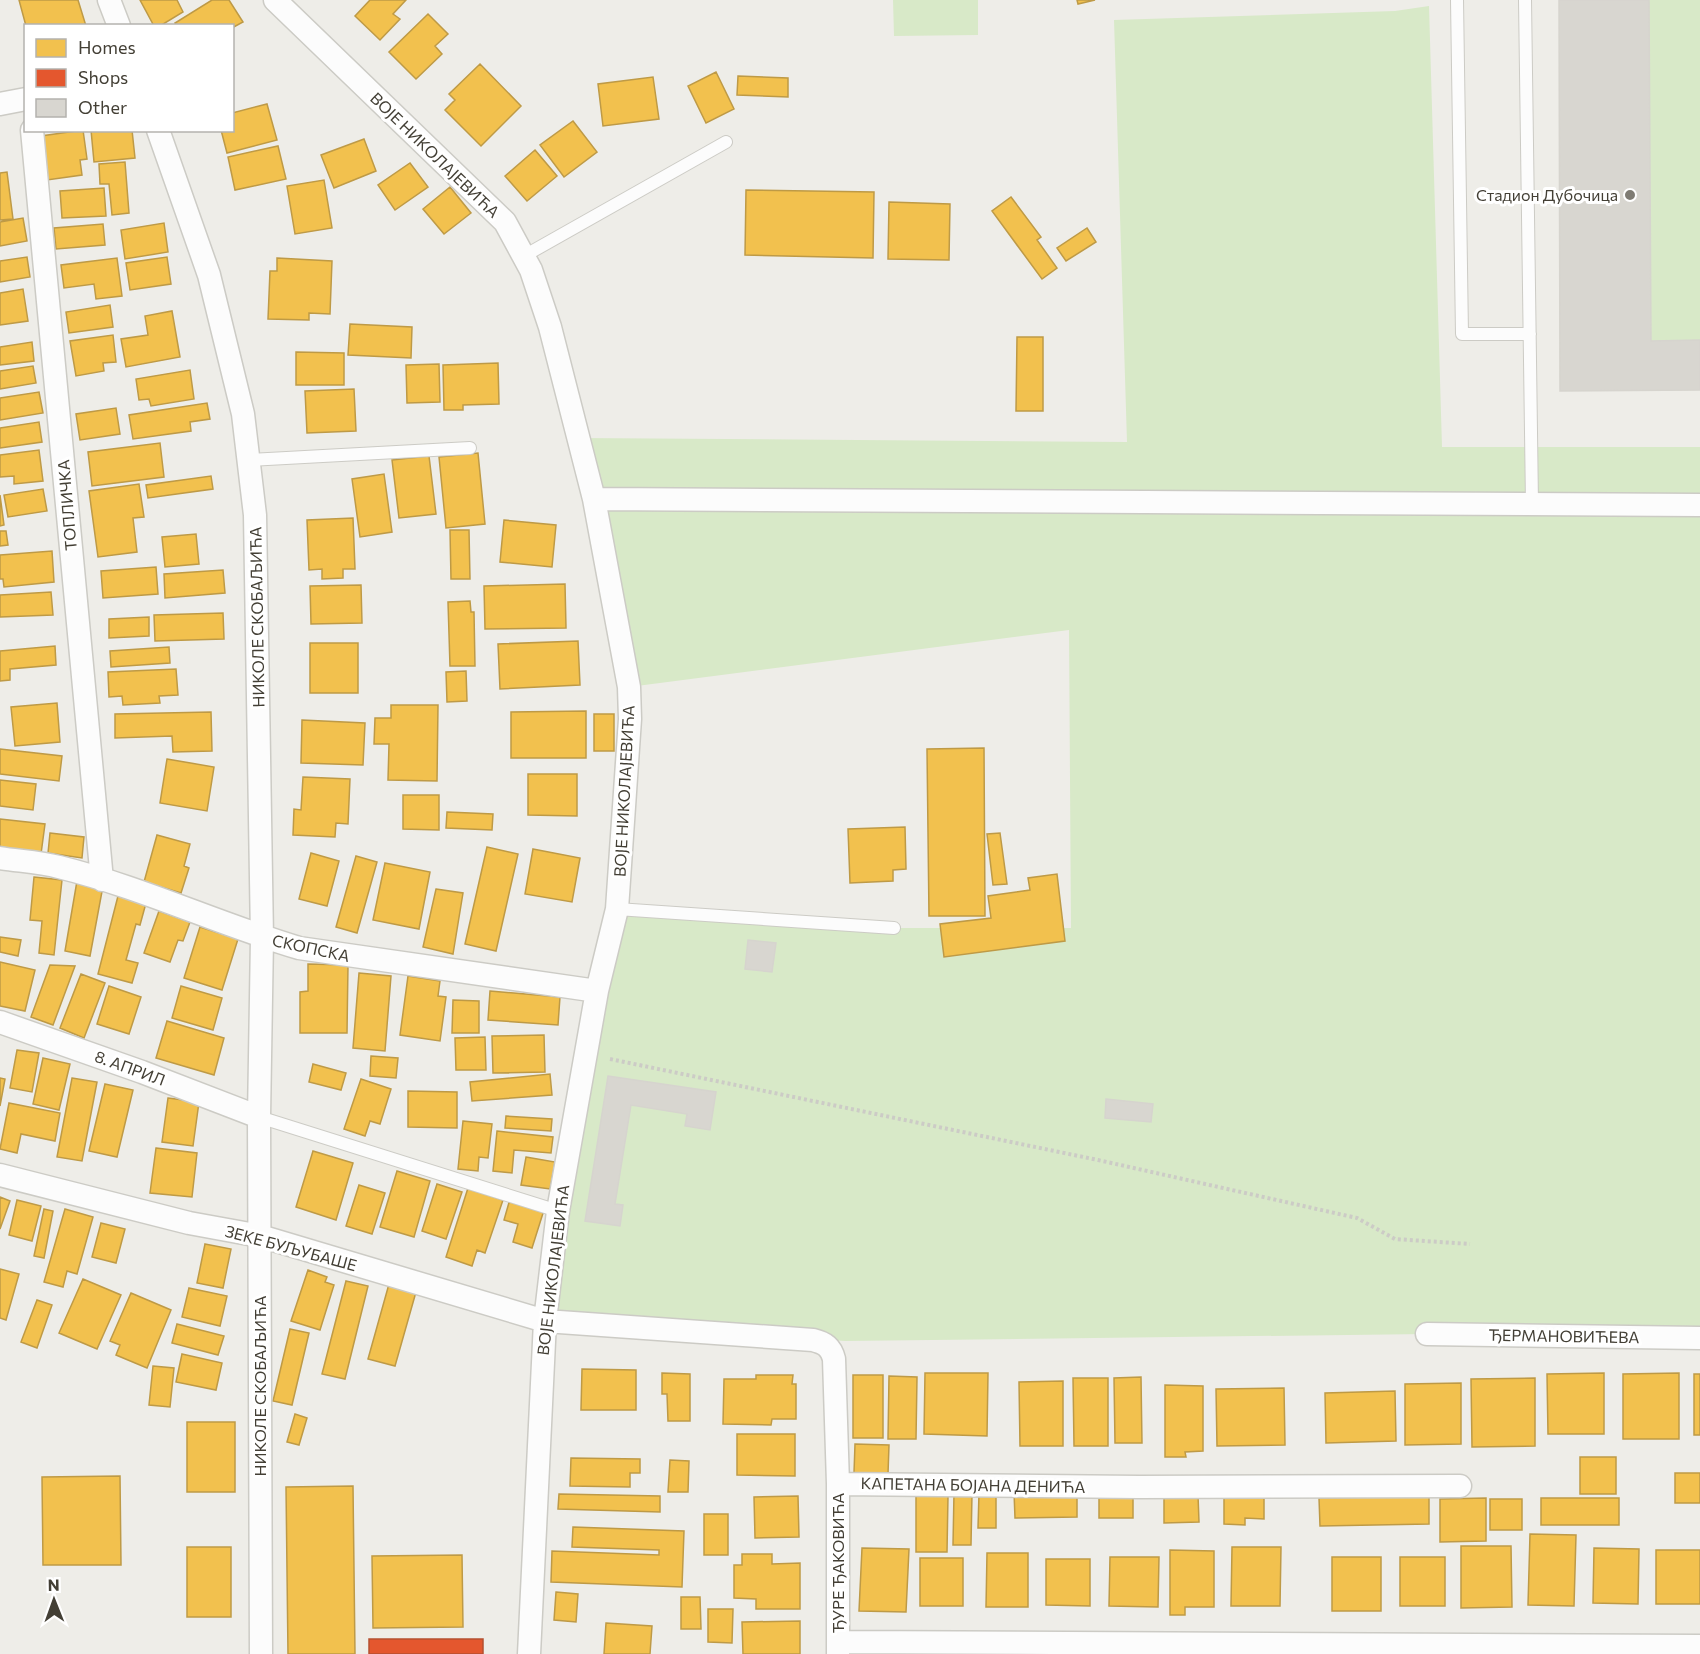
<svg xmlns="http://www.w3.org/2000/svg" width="1700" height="1654" font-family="Commissioner,sans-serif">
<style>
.green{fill:#d8e9c8}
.homes{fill:#f2c14e;stroke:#be9a46;stroke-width:1.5}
.shops{fill:#e4572e;stroke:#b45030;stroke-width:1.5}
.building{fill:#d8d6d0;stroke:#d6d4ce;stroke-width:1.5}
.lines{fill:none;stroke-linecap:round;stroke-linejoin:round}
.service-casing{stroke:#cccbc5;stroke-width:14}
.minor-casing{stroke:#cccbc5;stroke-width:25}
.path{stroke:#cccbc6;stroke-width:4;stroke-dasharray:3 3;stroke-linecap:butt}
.service{stroke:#fcfcfc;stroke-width:12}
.minor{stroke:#fcfcfc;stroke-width:22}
.poi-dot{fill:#7f7c74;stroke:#fff;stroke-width:2}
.labels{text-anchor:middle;stroke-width:6;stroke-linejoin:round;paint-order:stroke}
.street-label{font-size:16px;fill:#433f35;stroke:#fff}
.poi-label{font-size:16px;fill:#433f35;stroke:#fff;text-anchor:end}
</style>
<rect width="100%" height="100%" fill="#eeede8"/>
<!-- green -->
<path class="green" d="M 893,0 L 978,0 L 978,35 L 894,36 Z
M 1559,0 L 1700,0 L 1700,390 L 1560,391 Z
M 1429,6 L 1442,447 L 1700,447 L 1700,1338 L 1427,1334 L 845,1341 L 545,1321 L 617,909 L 894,928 L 1071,928 L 1069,630 L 629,687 L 577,438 L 1127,442 L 1114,20 L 1395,11 Z"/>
<!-- homes -->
<path class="homes" d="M 19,0 L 78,0 L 86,26 L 26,26 Z
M 140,0 L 177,0 L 183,12 L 160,26 L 154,26 Z
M 212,0 L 229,0 L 243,22 L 232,28 L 232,26 L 177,26 L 175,23 Z
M 370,0 L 406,0 L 393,14 L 400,19 L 380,40 L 355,16 Z
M 1077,0 L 1095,0 L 1078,4 Z
M 428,14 L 448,34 L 435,46 L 442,54 L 416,79 L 389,52 Z
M 480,64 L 521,106 L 481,146 L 445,110 L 455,100 L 449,94 Z
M 716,72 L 734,109 L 706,123 L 688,86 Z
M 738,76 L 788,78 L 788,97 L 737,95 Z
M 653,77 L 659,119 L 603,126 L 598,84 Z
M 267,104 L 277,140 L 227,153 L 221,130 L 232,130 L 232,113 Z
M 573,121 L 597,152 L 564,177 L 540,145 Z
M 83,130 L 87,159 L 80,160 L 82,175 L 47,180 L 41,136 Z
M 91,130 L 132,130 L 135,158 L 94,162 Z
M 364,139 L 376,171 L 334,188 L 321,155 Z
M 278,146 L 286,179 L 235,190 L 228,157 Z
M 535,150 L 557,176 L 527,201 L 505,176 Z
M 125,162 L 129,213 L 112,215 L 109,184 L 100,184 L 99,164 Z
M 410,163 L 428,187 L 395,210 L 378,185 Z
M 7,172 L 13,219 L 0,220 L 0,173 Z
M 324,180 L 332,228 L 295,234 L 287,186 Z
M 450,187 L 471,213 L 444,234 L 423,209 Z
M 104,188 L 106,216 L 62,218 L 60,191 Z
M 746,190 L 874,192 L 873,258 L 745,255 Z
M 1011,197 L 1041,237 L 1037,240 L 1057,268 L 1042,279 L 992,211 Z
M 889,202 L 950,204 L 949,260 L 888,259 Z
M 23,218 L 27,241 L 0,246 L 0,222 Z
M 164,223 L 168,252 L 125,259 L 121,230 Z
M 103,224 L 105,245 L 56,249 L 54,228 Z
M 1087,228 L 1096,242 L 1066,261 L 1057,248 Z
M 27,257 L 30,277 L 0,282 L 0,261 Z
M 167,257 L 171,284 L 130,290 L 126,263 Z
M 117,258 L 122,296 L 96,299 L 94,284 L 64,288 L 61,265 Z
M 277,258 L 332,261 L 330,314 L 309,313 L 309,320 L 268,319 L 270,271 L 277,271 Z
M 23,289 L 28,321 L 0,325 L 0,293 Z
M 110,305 L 113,327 L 69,333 L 66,312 Z
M 172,311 L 180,357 L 126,367 L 121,339 L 148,335 L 145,316 Z
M 350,324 L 412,327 L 411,358 L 348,355 Z
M 113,335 L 116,362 L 103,363 L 104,371 L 76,376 L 70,341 Z
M 1017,337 L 1043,337 L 1043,411 L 1016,411 Z
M 32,342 L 34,361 L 0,365 L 0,347 Z
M 296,352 L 344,353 L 344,385 L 296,385 Z
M 498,363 L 499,404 L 463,405 L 463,410 L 444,410 L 443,365 Z
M 439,364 L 440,402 L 407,403 L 406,365 Z
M 33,366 L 36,383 L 0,389 L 0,371 Z
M 190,370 L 194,399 L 151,406 L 149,399 L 139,400 L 136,379 Z
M 354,389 L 356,431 L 307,433 L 305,391 Z
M 39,392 L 43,413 L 0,420 L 0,398 Z
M 207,403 L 210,419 L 190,422 L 191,431 L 133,439 L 129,415 Z
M 116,408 L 120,434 L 80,440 L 76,414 Z
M 39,422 L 42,442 L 0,448 L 0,428 Z
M 160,443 L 164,477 L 92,486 L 88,452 Z
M 39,450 L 43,481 L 14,484 L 14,476 L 0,477 L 0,455 Z
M 478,453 L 485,524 L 446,528 L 439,457 Z
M 429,456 L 436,514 L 399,518 L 392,460 Z
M 384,474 L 392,532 L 360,537 L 352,479 Z
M 211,476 L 213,489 L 148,498 L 146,485 Z
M 139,484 L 144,517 L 133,518 L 137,552 L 98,557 L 89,491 Z
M 43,489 L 47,511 L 8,517 L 4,495 Z
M 0,495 L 4,525 L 0,526 Z
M 353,518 L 355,569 L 343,569 L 343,578 L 322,579 L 322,569 L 309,570 L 307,520 Z
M 504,520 L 556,525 L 552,567 L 500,562 Z
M 450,530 L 469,530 L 470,579 L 451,579 Z
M 0,531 L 6,531 L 8,545 L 0,546 Z
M 196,534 L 199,564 L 165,567 L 162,537 Z
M 52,551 L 54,582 L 4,587 L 3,579 L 0,579 L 0,555 Z
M 156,567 L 158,594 L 103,598 L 101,571 Z
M 223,570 L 225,593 L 165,598 L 164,574 Z
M 565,584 L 566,628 L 485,629 L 484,586 Z
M 361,585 L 362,623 L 311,624 L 310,586 Z
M 51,592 L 53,615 L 0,617 L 0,595 Z
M 470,601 L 471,612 L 474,612 L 475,666 L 450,666 L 448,602 Z
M 223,613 L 224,639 L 155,641 L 154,615 Z
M 149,617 L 149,636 L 109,638 L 109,619 Z
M 578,641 L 580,685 L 500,689 L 498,644 Z
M 310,643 L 358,643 L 358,693 L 310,693 Z
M 55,646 L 56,665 L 10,669 L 10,680 L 0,681 L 0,651 Z
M 169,647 L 170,663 L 111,667 L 110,651 Z
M 176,669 L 178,695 L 159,696 L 160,703 L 123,705 L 122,696 L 109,697 L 108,672 Z
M 466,671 L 467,701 L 447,702 L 446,672 Z
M 57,703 L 60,742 L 15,746 L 11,707 Z
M 391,705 L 438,705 L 437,781 L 388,780 L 389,744 L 374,744 L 375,718 L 391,718 Z
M 586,711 L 586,758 L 511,758 L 511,712 Z
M 211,712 L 212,751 L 173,752 L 172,736 L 115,738 L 115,714 Z
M 594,714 L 614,714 L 614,751 L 594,751 Z
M 302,720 L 365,723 L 363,765 L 301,763 Z
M 984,748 L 985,916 L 929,916 L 927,749 Z
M 0,749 L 62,756 L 59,781 L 0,774 Z
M 167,759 L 214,767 L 207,811 L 160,803 Z
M 528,774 L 577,774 L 577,816 L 528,815 Z
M 303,777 L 350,779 L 348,824 L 336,823 L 335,837 L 293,835 L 294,809 L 301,810 Z
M 0,780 L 36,784 L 33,810 L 0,806 Z
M 403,795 L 439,795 L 439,830 L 403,829 Z
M 447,812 L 493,814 L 492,830 L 446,828 Z
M 0,819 L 45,824 L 41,854 L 0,849 Z
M 905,827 L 906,869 L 893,870 L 893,881 L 850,883 L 848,829 Z
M 50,833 L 84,837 L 82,858 L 48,853 Z
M 1000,833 L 1007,884 L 993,885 L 987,834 Z
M 157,835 L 190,844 L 184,866 L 189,868 L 181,893 L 144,882 Z
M 487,847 L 518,854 L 496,951 L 465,944 Z
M 533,849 L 580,858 L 572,902 L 525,894 Z
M 311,853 L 339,861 L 327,906 L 299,899 Z
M 356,856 L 377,862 L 357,933 L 336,927 Z
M 385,863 L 430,872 L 419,929 L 373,920 Z
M 1057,874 L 1065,941 L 944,957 L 940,924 L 991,918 L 988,896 L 1030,890 L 1028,878 Z
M 34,877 L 62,880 L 54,955 L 39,953 L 42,921 L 30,920 Z
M 77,881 L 103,886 L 90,956 L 65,951 Z
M 436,889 L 463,893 L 453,954 L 423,947 Z
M 118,896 L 146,903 L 140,925 L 136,924 L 126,960 L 138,963 L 132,983 L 98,974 Z
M 159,911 L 190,922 L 183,941 L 178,940 L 170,962 L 144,953 Z
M 200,927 L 238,939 L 222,990 L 184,978 Z
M 0,937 L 21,940 L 18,956 L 0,952 Z
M 0,962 L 35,970 L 25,1011 L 0,1006 Z
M 308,964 L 348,965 L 347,1033 L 300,1033 L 300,992 L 308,991 Z
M 50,965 L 75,966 L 53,1025 L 31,1017 Z
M 359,973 L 391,976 L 385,1051 L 353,1048 Z
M 81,974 L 105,983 L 84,1038 L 60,1028 Z
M 408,976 L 440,981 L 438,996 L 446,997 L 440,1041 L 400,1035 Z
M 109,986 L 141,997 L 129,1034 L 97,1024 Z
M 181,986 L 222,998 L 213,1030 L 172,1018 Z
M 490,991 L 560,997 L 558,1025 L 488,1020 Z
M 453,1000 L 479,1001 L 479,1033 L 452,1033 Z
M 167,1021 L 224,1038 L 214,1075 L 156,1058 Z
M 544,1035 L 545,1072 L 493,1073 L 492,1036 Z
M 485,1037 L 486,1070 L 456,1070 L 455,1038 Z
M 17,1050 L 39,1053 L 32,1092 L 10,1088 Z
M 371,1056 L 398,1058 L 396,1078 L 370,1076 Z
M 43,1058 L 70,1064 L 59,1110 L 33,1104 Z
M 313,1064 L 346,1073 L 341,1090 L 309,1082 Z
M 550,1074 L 552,1095 L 472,1101 L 470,1082 Z
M 0,1078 L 5,1079 L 0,1106 Z
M 72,1078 L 97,1082 L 82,1161 L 57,1157 Z
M 361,1079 L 391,1089 L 380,1124 L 370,1121 L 365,1136 L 344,1129 Z
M 105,1084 L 133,1090 L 117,1157 L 89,1151 Z
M 408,1091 L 457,1092 L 457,1128 L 408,1127 Z
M 168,1098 L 199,1102 L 193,1146 L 162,1142 Z
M 9,1103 L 60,1113 L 55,1141 L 21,1134 L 17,1153 L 0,1149 Z
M 506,1116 L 552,1119 L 551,1131 L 505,1128 Z
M 463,1121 L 492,1124 L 488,1158 L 479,1157 L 478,1171 L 458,1169 Z
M 497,1131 L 553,1137 L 551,1153 L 514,1150 L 512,1173 L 493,1171 Z
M 156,1148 L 197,1153 L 192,1197 L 150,1193 Z
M 313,1151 L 353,1163 L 336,1220 L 296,1207 Z
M 526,1157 L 555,1162 L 550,1189 L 521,1185 Z
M 397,1171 L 430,1181 L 414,1237 L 380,1227 Z
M 437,1184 L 462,1192 L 446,1239 L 422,1231 Z
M 359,1185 L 385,1193 L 372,1234 L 346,1226 Z
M 468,1188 L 503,1200 L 485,1253 L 477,1250 L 472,1266 L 446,1257 Z
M 0,1197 L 10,1201 L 0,1229 Z
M 510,1199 L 544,1210 L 532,1248 L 513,1242 L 518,1224 L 504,1220 Z
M 17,1200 L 41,1206 L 32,1241 L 9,1235 Z
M 44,1209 L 53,1211 L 44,1258 L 34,1256 Z
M 65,1209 L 93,1217 L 77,1274 L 67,1271 L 63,1287 L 44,1282 Z
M 101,1223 L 125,1229 L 116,1263 L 92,1257 Z
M 205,1244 L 231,1249 L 223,1288 L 197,1283 Z
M 0,1269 L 19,1274 L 6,1320 L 0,1318 Z
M 308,1270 L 327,1277 L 325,1282 L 334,1285 L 320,1330 L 291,1321 Z
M 83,1279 L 121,1295 L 97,1349 L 59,1333 Z
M 346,1281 L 368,1286 L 345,1379 L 322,1374 Z
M 389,1284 L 416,1292 L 395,1366 L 368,1359 Z
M 189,1288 L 227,1296 L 220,1326 L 182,1317 Z
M 131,1293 L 171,1310 L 147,1368 L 116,1355 L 120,1345 L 110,1341 Z
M 37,1300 L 52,1305 L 37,1348 L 21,1342 Z
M 177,1324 L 224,1336 L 218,1355 L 172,1343 Z
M 290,1329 L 309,1333 L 292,1405 L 273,1401 Z
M 182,1354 L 222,1363 L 216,1390 L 176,1382 Z
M 153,1366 L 174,1368 L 170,1407 L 149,1405 Z
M 582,1369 L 636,1370 L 636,1410 L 581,1410 Z
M 662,1373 L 690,1374 L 690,1421 L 668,1421 L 667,1394 L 662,1394 Z
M 925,1373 L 988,1373 L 987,1436 L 924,1434 Z
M 1604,1373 L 1604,1434 L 1548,1434 L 1547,1374 Z
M 1679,1373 L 1679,1439 L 1623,1439 L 1623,1374 Z
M 1694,1374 L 1700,1374 L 1700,1435 L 1694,1435 Z
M 756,1375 L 793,1375 L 792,1384 L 796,1384 L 796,1419 L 772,1419 L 771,1425 L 723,1424 L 724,1379 L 756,1379 Z
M 853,1375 L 883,1375 L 883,1438 L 853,1438 Z
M 889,1376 L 917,1377 L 916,1439 L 888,1439 Z
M 1141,1377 L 1142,1443 L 1115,1443 L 1114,1378 Z
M 1073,1378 L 1108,1378 L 1108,1446 L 1074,1446 Z
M 1535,1378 L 1535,1446 L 1472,1447 L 1471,1379 Z
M 1063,1381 L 1063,1446 L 1020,1446 L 1019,1382 Z
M 1461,1383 L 1461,1444 L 1405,1445 L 1405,1384 Z
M 1165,1385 L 1203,1386 L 1203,1451 L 1185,1452 L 1186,1457 L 1165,1457 Z
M 1284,1388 L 1285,1445 L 1217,1446 L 1216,1389 Z
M 1395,1391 L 1396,1441 L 1326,1443 L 1325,1393 Z
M 295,1414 L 307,1418 L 299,1445 L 287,1442 Z
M 187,1422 L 235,1422 L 235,1492 L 187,1492 Z
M 737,1434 L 795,1434 L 795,1476 L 737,1475 Z
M 855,1444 L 889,1445 L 888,1474 L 854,1473 Z
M 1580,1457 L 1616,1457 L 1616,1494 L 1580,1494 Z
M 571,1458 L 640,1459 L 640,1473 L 630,1473 L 630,1487 L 570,1486 Z
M 670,1460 L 689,1461 L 688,1492 L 668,1492 Z
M 1675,1473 L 1700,1473 L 1700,1503 L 1675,1503 Z
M 120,1476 L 121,1565 L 43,1565 L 42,1477 Z
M 353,1486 L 355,1654 L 288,1654 L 286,1487 Z
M 1077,1491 L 1077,1517 L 1015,1518 L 1014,1492 Z
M 1099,1492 L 1133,1493 L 1133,1518 L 1099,1518 Z
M 954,1493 L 972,1494 L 971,1545 L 953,1545 Z
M 979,1493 L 996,1493 L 996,1528 L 978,1528 Z
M 559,1494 L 660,1496 L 660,1512 L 558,1509 Z
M 1224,1494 L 1264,1495 L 1264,1519 L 1245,1518 L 1245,1525 L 1224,1524 Z
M 1198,1495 L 1199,1522 L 1164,1523 L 1164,1496 Z
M 798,1496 L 799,1537 L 755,1538 L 754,1497 Z
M 916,1496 L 948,1496 L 947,1552 L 916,1552 Z
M 1429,1496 L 1429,1524 L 1320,1526 L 1319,1498 Z
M 1486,1498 L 1486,1541 L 1440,1542 L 1440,1499 Z
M 1541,1498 L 1619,1498 L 1619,1525 L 1541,1525 Z
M 1490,1499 L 1522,1499 L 1522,1530 L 1490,1530 Z
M 704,1514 L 728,1514 L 728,1555 L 704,1555 Z
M 573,1527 L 684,1531 L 682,1587 L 551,1582 L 552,1551 L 659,1555 L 659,1550 L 572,1547 Z
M 1530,1534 L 1576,1535 L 1574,1606 L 1528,1605 Z
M 1461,1546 L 1511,1546 L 1512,1607 L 1461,1608 Z
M 187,1547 L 231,1547 L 231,1617 L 187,1617 Z
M 1232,1547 L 1281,1547 L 1280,1606 L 1231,1606 Z
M 862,1548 L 909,1549 L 906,1612 L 859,1611 Z
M 1594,1548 L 1639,1549 L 1638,1604 L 1593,1603 Z
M 1170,1550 L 1214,1551 L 1214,1607 L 1185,1607 L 1185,1615 L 1170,1615 Z
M 1656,1550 L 1700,1550 L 1700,1604 L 1656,1604 Z
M 987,1553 L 1028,1553 L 1028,1607 L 986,1607 Z
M 742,1554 L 772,1554 L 772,1564 L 800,1563 L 800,1609 L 756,1609 L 756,1599 L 734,1598 L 734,1565 L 742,1565 Z
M 462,1555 L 463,1627 L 373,1628 L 372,1556 Z
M 1110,1557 L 1159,1557 L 1158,1607 L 1109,1606 Z
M 1332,1557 L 1381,1557 L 1381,1611 L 1332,1611 Z
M 1400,1557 L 1445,1557 L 1445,1606 L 1400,1606 Z
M 920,1558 L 963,1558 L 963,1606 L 920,1606 Z
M 1046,1559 L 1090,1559 L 1090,1606 L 1046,1605 Z
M 556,1592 L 578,1594 L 576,1622 L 554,1620 Z
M 681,1597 L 700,1597 L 701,1629 L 681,1629 Z
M 708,1609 L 733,1609 L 732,1643 L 708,1642 Z
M 800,1621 L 800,1654 L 743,1654 L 742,1622 Z
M 606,1623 L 652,1626 L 650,1654 L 604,1654 Z"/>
<!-- shops -->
<path class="shops" d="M 369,1639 L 483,1639 L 483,1654 L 369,1654 Z"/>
<!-- building -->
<path class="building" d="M 1559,0 L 1649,0 L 1651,341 L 1700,340 L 1700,390 L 1560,391 Z
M 748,940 L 776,943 L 772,972 L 745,969 Z
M 608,1076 L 716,1092 L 710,1130 L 685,1126 L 687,1114 L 631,1105 L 615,1204 L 623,1205 L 620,1226 L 585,1221 Z
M 1106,1099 L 1153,1104 L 1151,1122 L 1105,1118 Z"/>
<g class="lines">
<defs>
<path id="service" d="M 1457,0 L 1462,334 L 1530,334
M 1525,0 L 1532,504
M 524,256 L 726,142
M 249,460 L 470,448
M 617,909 L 894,928
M 259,1117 L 558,1211"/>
<path id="minor" d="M 109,0 L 119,26
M 275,0 L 505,222 L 531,270 L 550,327 L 594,499 L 629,687 L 630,719 L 617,909 L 597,991 L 558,1211 L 545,1321 L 529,1654
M 0,104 L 26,99
M 32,130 L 102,880
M 158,130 L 209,275 L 243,414 L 255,515 L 262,938 L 259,1117 L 261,1654
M 594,499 L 1700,505
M 0,858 C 19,861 40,862 59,867 C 141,887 218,924 299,948 L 597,991
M 0,1022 L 142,1072 L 259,1117
M 0,1175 L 189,1223 L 260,1236 L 545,1321 L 813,1340 C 825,1343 831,1347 834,1359 L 838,1484 L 1139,1487 L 1460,1486
M 1427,1334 L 1700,1338
M 838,1642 L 1700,1646
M 838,1654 L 838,1484"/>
</defs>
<!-- service casing -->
<use href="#service" class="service-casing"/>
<!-- minor casing -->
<use href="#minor" class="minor-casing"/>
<!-- path -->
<path class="path" d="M 610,1059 L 1098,1160 L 1357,1218 L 1395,1239 L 1470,1244"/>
<!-- service -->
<use href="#service" class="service"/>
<!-- minor -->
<use href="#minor" class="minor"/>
</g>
<!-- markers -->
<circle class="poi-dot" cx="1630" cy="195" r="6"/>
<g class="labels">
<!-- street labels -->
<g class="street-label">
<text transform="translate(435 155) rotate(44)" y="6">ВОЈЕ НИКОЛАЈЕВИЋА</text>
<text transform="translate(67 505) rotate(-95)" y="6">ТОПЛИЧКА</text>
<text transform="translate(257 617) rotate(-91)" y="6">НИКОЛЕ СКОБАЉИЋА</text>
<text transform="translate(624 791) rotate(-87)" y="6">ВОЈЕ НИКОЛАЈЕВИЋА</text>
<text transform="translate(311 948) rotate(12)" y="6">СКОПСКА</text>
<text transform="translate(130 1068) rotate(20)" y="6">8. АПРИЛ</text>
<text transform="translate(291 1248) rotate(15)" y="6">ЗЕКЕ БУЉУБАШЕ</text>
<text transform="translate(553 1270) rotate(-83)" y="6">ВОЈЕ НИКОЛАЈЕВИЋА</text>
<text transform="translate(1564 1336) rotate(1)" y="6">ЂЕРМАНОВИЋЕВА</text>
<text transform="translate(260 1386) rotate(-90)" y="6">НИКОЛЕ СКОБАЉИЋА</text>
<text transform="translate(973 1485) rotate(1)" y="6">КАПЕТАНА БОЈАНА ДЕНИЋА</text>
<text transform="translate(838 1563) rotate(-90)" y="6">ЂУРЕ ЂАКОВИЋА</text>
</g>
<!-- poi labels -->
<g class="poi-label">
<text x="1618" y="201">Стадион Дубочица</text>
</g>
</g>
<!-- legend -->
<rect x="24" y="24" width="210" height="108" fill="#ffffff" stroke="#b4b2ae" stroke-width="1.5"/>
<rect x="36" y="39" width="30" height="18" fill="#f2c14e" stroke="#b4b2ae" stroke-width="1.5"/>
<text x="78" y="54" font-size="18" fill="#433f35">Homes</text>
<rect x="36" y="69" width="30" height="18" fill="#e4572e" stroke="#b4b2ae" stroke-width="1.5"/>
<text x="78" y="84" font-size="18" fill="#433f35">Shops</text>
<rect x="36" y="99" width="30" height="18" fill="#d8d6d0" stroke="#b4b2ae" stroke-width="1.5"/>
<text x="78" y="114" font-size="18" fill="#433f35">Other</text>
<!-- north arrow -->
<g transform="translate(54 1600) rotate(359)" stroke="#ffffff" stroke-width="4.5" paint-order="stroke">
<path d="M0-4.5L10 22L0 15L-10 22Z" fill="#433f35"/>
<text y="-9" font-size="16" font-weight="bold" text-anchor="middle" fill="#433f35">N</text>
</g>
</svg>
